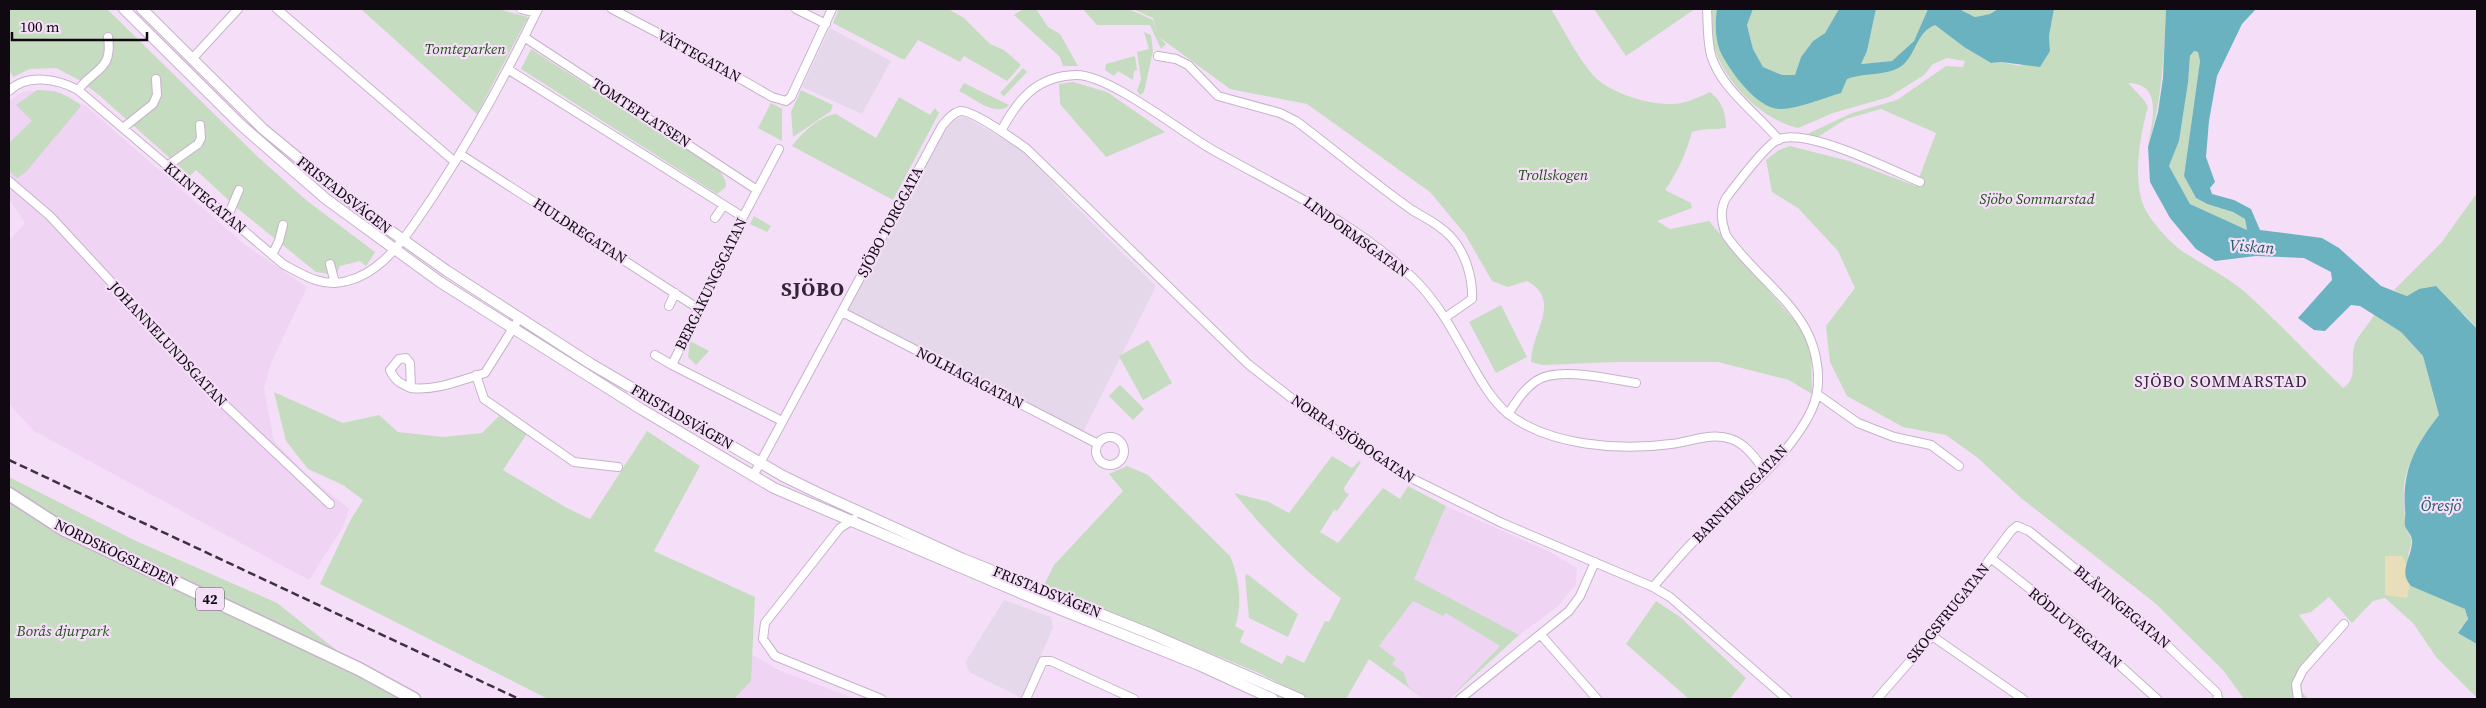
<svg xmlns="http://www.w3.org/2000/svg" width="2486" height="708" font-family="'Source Serif 4',serif">
<style>
.built{fill:#efd4f4}
.education{fill:#e6d8eb}
.green{fill:#c5dcc0}
.sand{fill:#e8deb9}
.water{fill:#6bb2c1;fill-rule:evenodd}
.lines{fill:none;stroke-linecap:round;stroke-linejoin:round}
.minor-casing{stroke:#c7b2cb;stroke-width:10}
.tertiary-casing{stroke:#c7b2cb;stroke-width:12}
.primary-casing{stroke:#c7b2cb;stroke-width:15}
.minor{stroke:#fff;stroke-width:8}
.tertiary{stroke:#fff;stroke-width:10}
.primary{stroke:#fff;stroke-width:12}
.rail{stroke:#3c323f;stroke-width:2.5;stroke-dasharray:8 4;stroke-linecap:butt}
.labels{text-anchor:middle;stroke-width:4.5;stroke-linejoin:round;paint-order:stroke}
.shield{fill:#f5dff8;stroke:#554957;stroke-width:1}
.shield-label{font-size:14px;font-weight:bold;fill:#100912}
.park-label{font-size:15px;font-style:italic;fill:#205116;stroke:#f5dff8}
.street-label{font-size:15px;fill:#100912;stroke:#f5dff8}
.water-label{font-size:16px;font-style:italic;fill:#205b66;stroke:#f5dff8}
.neighbourhood-label{font-size:16px;letter-spacing:1px;fill:#342437;stroke:#f5dff8}
.district-label{font-size:20px;font-weight:bold;letter-spacing:1px;fill:#342437;stroke:#f5dff8}
</style>
<rect width="100%" height="100%" fill="#f5dff8"/>
<!-- built -->
<path class="built" d="M 24,91 L 56,91 L 87,107 L 244,244 L 307,287 L 271,363 L 264,388 L 274,441 L 306,474 L 349,509 L 343,527 L 309,580 L 34,431 L 9,404 L 9,241 L 25,223 L 9,199 L 9,101 Z
M 1446,506 L 1548,551 L 1577,568 L 1576,584 L 1557,607 L 1519,635 L 1413,579 Z
M 1413,601 L 1443,616 L 1445,612 L 1500,646 L 1449,699 L 1424,699 L 1409,687 L 1392,664 L 1396,659 L 1379,646 Z
M 752,655 L 781,671 L 856,699 L 734,699 L 750,681 Z"/>
<!-- education -->
<path class="education" d="M 830,28 L 891,61 L 862,114 L 802,87 Z
M 964,116 L 1025,152 L 1067,198 L 1156,286 L 1082,434 L 845,312 L 949,122 Z
M 1004,600 L 1051,617 L 1053,628 L 1022,698 L 971,673 L 967,669 L 966,661 Z"/>
<!-- green -->
<path class="green" d="M 9,9 L 107,9 L 258,157 L 306,200 L 375,252 L 366,266 L 360,261 L 340,266 L 336,275 L 316,272 L 237,208 L 196,170 L 190,176 L 99,95 L 79,80 L 56,68 L 30,69 L 13,77 L 9,69 Z
M 361,9 L 498,9 L 528,17 L 477,114 Z
M 839,9 L 953,9 L 950,10 L 964,18 L 990,44 L 1004,50 L 1021,65 L 1007,81 L 964,56 L 960,62 L 918,40 L 905,59 L 902,59 L 833,23 Z
M 1023,9 L 1036,9 L 1048,27 L 1060,34 L 1078,66 L 1063,66 L 1060,57 L 1014,15 Z
M 1083,9 L 1129,9 L 1153,20 L 1158,35 L 1153,18 L 1133,9 L 1551,9 C 1564,30 1576,55 1592,74 C 1609,94 1656,108 1681,103 C 1691,101 1701,96 1710,92 C 1722,101 1726,113 1726,128 C 1714,130 1703,128 1692,132 C 1686,153 1678,172 1665,190 L 1691,203 L 1692,208 L 1657,221 L 1670,229 L 1709,221 L 1806,334 L 1811,354 L 1812,394 L 1789,380 L 1718,362 L 1617,362 L 1542,365 L 1531,362 C 1531,332 1563,301 1527,281 L 1508,287 L 1492,281 L 1465,234 L 1430,192 L 1307,104 L 1230,89 L 1159,37 L 1166,44 L 1161,49 L 1150,25 L 1097,25 Z
M 1594,9 L 1695,9 L 1626,56 Z
M 1712,9 L 1717,9 L 1716,27 L 1763,104 L 1860,74 L 1879,73 L 1903,64 L 1925,29 L 1935,25 L 1964,47 L 1991,63 L 2001,62 L 2020,66 L 2050,51 L 2049,36 L 2054,9 L 2166,9 C 2164,59 2162,99 2148,147 C 2151,123 2165,84 2128,83 L 2144,100 L 2148,107 C 2140,134 2133,177 2143,204 C 2148,219 2171,244 2185,253 C 2205,266 2226,276 2245,292 C 2279,323 2310,356 2343,388 C 2360,377 2348,357 2356,341 C 2361,332 2369,324 2374,315 L 2401,332 L 2423,356 L 2439,415 C 2426,431 2409,459 2405,480 C 2402,493 2405,509 2405,523 C 2405,537 2417,531 2408,555 L 2436,595 L 2465,609 L 2468,613 L 2466,624 L 2460,628 L 2477,644 L 2477,698 L 2436,657 L 2413,623 L 2385,598 L 2373,601 L 2352,623 L 2329,597 L 2311,612 L 2299,615 L 2326,652 L 2303,675 L 2301,691 L 2308,699 L 2244,699 L 2223,670 L 2155,603 L 2021,498 L 1978,458 L 1946,435 L 1903,427 L 1847,396 L 1830,362 L 1826,326 L 1855,288 L 1838,251 L 1798,208 L 1772,192 L 1766,160 L 1779,150 L 1790,146 L 1849,161 L 1916,186 L 1936,133 L 1881,109 L 1846,119 L 1816,138 L 1803,136 L 1852,113 L 1897,100 L 1946,66 L 1963,67 L 1965,61 L 1947,58 L 1933,64 L 1924,75 L 1889,97 L 1833,113 L 1798,128 C 1752,117 1701,59 1712,9 Z
M 1753,9 L 1839,9 L 1825,33 L 1813,41 L 1801,57 L 1795,75 L 1782,75 L 1763,67 L 1753,49 L 1747,25 Z
M 1876,9 L 1928,9 L 1914,41 L 1892,61 L 1860,64 L 1867,51 Z
M 1959,9 L 1998,9 L 1990,14 L 1975,17 Z
M 1144,32 L 1151,35 L 1153,51 L 1144,92 L 1140,95 L 1137,91 L 1141,79 L 1137,52 L 1149,49 Z
M 531,49 L 720,171 L 725,180 L 726,187 L 717,194 L 521,69 Z
M 2194,51 L 2198,52 L 2200,61 L 2184,176 L 2196,198 L 2207,204 L 2233,212 L 2245,219 L 2247,230 L 2190,204 L 2169,166 L 2179,141 L 2188,83 L 2190,56 Z
M 1135,56 L 1137,70 L 1134,71 L 1133,80 L 1118,71 L 1114,76 L 1105,70 L 1106,64 Z
M 1023,68 L 1027,72 L 1004,96 L 1000,93 Z
M 1073,82 L 1107,92 L 1165,132 L 1106,157 L 1060,104 L 1059,84 Z
M 964,83 L 1009,105 C 996,118 972,97 959,91 Z
M 37,90 C 56,90 67,94 81,106 L 26,172 L 17,178 L 9,171 L 9,143 L 32,121 L 16,105 Z
M 801,90 L 833,105 L 831,111 L 793,137 L 791,112 Z
M 899,97 L 930,115 L 935,108 L 939,113 L 893,200 L 792,146 C 802,133 819,116 836,114 L 876,138 Z
M 771,103 L 782,109 L 782,141 L 758,128 Z
M 2477,193 L 2477,329 L 2465,315 L 2419,289 L 2407,296 L 2394,290 L 2441,243 Z
M 754,216 L 771,226 L 767,232 L 750,224 Z
M 1501,305 L 1527,357 L 1496,373 L 1469,322 Z
M 1148,340 L 1172,383 L 1143,400 L 1119,356 Z
M 690,341 L 709,351 L 696,365 L 688,357 Z
M 1120,385 L 1144,409 L 1133,420 L 1109,396 Z
M 274,392 L 343,423 L 379,415 L 398,432 L 443,437 L 482,433 L 499,416 L 528,432 L 503,470 L 567,508 L 590,519 L 647,431 L 700,466 L 654,551 L 755,597 L 751,681 L 734,699 L 548,699 L 320,584 L 351,519 L 363,500 L 343,485 L 308,469 L 286,441 Z
M 1332,456 L 1352,468 L 1359,461 L 1361,462 L 1344,488 L 1345,492 L 1349,494 L 1337,511 L 1334,510 L 1320,532 L 1338,543 L 1383,488 L 1400,499 L 1408,486 L 1446,506 L 1414,579 L 1519,635 L 1449,699 L 1500,646 L 1446,613 L 1443,616 L 1413,601 L 1379,646 L 1396,659 L 1392,664 L 1403,672 L 1409,687 L 1424,699 L 1369,659 L 1346,699 L 1310,699 L 1259,673 L 1044,585 L 1054,565 L 1123,491 L 1109,474 L 1127,466 L 1148,475 L 1230,556 C 1239,576 1243,606 1235,626 L 1244,631 L 1240,642 L 1282,664 L 1287,655 L 1304,663 L 1325,621 L 1329,622 L 1341,598 C 1300,568 1266,532 1234,493 L 1269,502 L 1289,513 Z
M 9,477 L 134,540 L 277,603 L 398,699 L 9,699 Z
M 1247,574 L 1298,614 L 1288,637 L 1249,618 L 1245,576 Z
M 1656,601 L 1680,617 L 1746,678 L 1730,699 L 1689,699 L 1626,644 Z"/>
<!-- sand -->
<path class="sand" d="M 2385,556 L 2402,556 L 2412,576 L 2407,598 L 2385,595 Z"/>
<!-- water -->
<path class="water" d="M 1717,9 L 1753,9 L 1747,25 L 1753,49 L 1763,67 L 1782,75 L 1795,75 L 1801,57 L 1813,41 L 1825,33 L 1839,9 L 1876,9 L 1867,51 L 1861,64 L 1892,61 L 1914,41 L 1928,9 L 1959,9 L 1975,17 L 1990,14 L 1998,9 L 2054,9 L 2049,36 L 2050,51 L 2040,67 L 2001,62 L 1991,63 L 1964,47 L 1935,25 C 1917,32 1917,51 1904,64 C 1890,77 1864,72 1847,79 L 1841,93 C 1823,98 1801,108 1782,109 C 1758,111 1729,70 1720,51 C 1715,38 1715,22 1717,9 Z
M 2166,9 L 2256,9 L 2242,24 L 2217,76 L 2209,121 L 2206,157 L 2215,182 L 2210,188 L 2212,194 L 2234,200 L 2251,209 L 2260,230 L 2322,238 L 2339,248 L 2381,286 L 2407,296 L 2419,289 L 2436,286 L 2477,329 L 2477,644 L 2458,633 L 2468,619 L 2465,609 L 2411,586 C 2398,572 2411,559 2412,543 C 2413,535 2407,532 2405,526 C 2404,521 2406,515 2405,510 C 2402,470 2415,446 2439,415 L 2423,356 L 2401,332 L 2360,306 L 2351,305 L 2325,331 L 2314,330 L 2298,318 L 2332,280 L 2331,272 L 2304,258 L 2256,256 L 2215,261 L 2196,249 L 2170,218 L 2150,182 L 2148,147 L 2158,112 L 2163,78 ZM 2194,51 L 2198,52 L 2200,61 L 2184,176 L 2196,198 L 2207,204 L 2233,212 L 2245,219 L 2247,230 L 2190,204 L 2169,166 L 2179,141 L 2188,83 L 2190,56 Z"/>
<g class="lines">
<defs>
<path id="minor" d="M 277,9 L 455,162
M 521,9 L 536,13
M 612,9 L 685,47 L 772,97 L 786,101 L 791,97 L 832,9
M 796,9 L 826,24
M 1707,9 C 1708,25 1707,39 1711,55 C 1721,89 1757,113 1779,140
M 524,37 L 757,190
M 1158,56 L 1176,59 L 1188,65 L 1218,96 L 1280,113 L 1296,121 C 1335,150 1372,182 1412,210 C 1425,218 1439,224 1450,236 C 1465,251 1473,278 1472,299 L 1446,317
M 192,59 L 238,9
M 509,70 L 743,217
M 78,90 C 95,68 113,70 108,37
M 9,91 C 27,73 58,79 78,90 L 283,264 C 303,275 323,288 347,281 C 360,278 373,270 383,261 C 403,243 419,217 434,195 C 473,135 507,73 538,9
M 123,128 L 153,104 L 157,95 L 156,79
M 1001,131 C 1018,99 1037,76 1076,75 C 1108,74 1180,131 1211,149 C 1280,188 1355,222 1413,278 C 1437,301 1453,331 1469,360 C 1480,379 1490,398 1507,413 C 1549,446 1620,451 1671,444 C 1690,442 1711,432 1731,439 C 1746,444 1755,458 1765,471
M 779,149 L 743,217 L 672,365 L 782,421
M 460,154 L 699,309
M 167,166 L 198,144 L 201,138 L 200,125
M 9,181 L 50,216 L 226,406 L 330,504
M 227,218 L 239,190
M 715,218 L 724,205
M 272,255 L 279,241 L 283,225
M 330,264 L 335,283
M 669,306 L 675,293
M 842,312 L 1098,444
M 655,355 L 672,365
M 476,375 L 484,399 L 574,462 L 618,467
M 411,388 C 401,384 395,381 390,370 L 399,359 L 406,358 L 410,363 L 411,388 C 436,391 461,380 485,373 L 520,317
M 1817,394 L 1858,423 L 1894,437 L 1931,445 L 1959,466
M 1508,414 C 1516,402 1524,389 1536,381 C 1557,366 1610,379 1636,383
M1096 451a14 14 0 1 1 28 0a14 14 0 1 1-28 0Z
M 753,476 L 942,126 C 947,120 952,113 960,111 C 971,109 1016,141 1027,149 L 1248,364 L 1313,415 L 1411,478 L 1502,523 L 1653,587 L 1670,597 L 1787,699
M 854,519 L 840,528 L 765,623 L 763,639 L 775,656 L 881,699
M 1992,559 L 2072,622 L 2157,699
M 1653,587 C 1669,569 1684,550 1701,534 C 1737,499 1792,454 1812,409 C 1823,385 1818,351 1805,328 C 1785,293 1749,269 1726,235 C 1722,223 1719,211 1726,198 C 1736,185 1764,147 1777,140 C 1805,126 1891,170 1920,182
M 1541,635 L 1597,699
M 1932,636 L 2023,699
M 1026,699 L 1043,661 L 1051,661 L 1134,699
M 1460,699 L 1569,611 L 1580,596 L 1595,562
M 1877,699 L 1932,636 L 2011,531 L 2017,526 L 2029,531 L 2152,631 L 2217,693 L 2218,699
M 2298,699 L 2296,684 L 2303,670 L 2344,624"/>
<path id="tertiary" d="M 124,9 L 241,125 L 326,199 L 440,282 L 641,409 L 774,488 L 1049,605 L 1199,665 L 1273,699
M 142,9 L 263,129 L 364,212 L 447,271 L 591,364 L 783,476 L 818,493 L 963,559 L 1153,635 L 1300,699"/>
<path id="primary" d="M 9,494 L 63,529 L 359,669 L 414,699"/>
</defs>
<!-- minor casing -->
<use href="#minor" class="minor-casing"/>
<!-- tertiary casing -->
<use href="#tertiary" class="tertiary-casing"/>
<!-- primary casing -->
<use href="#primary" class="primary-casing"/>
<!-- minor -->
<use href="#minor" class="minor"/>
<!-- tertiary -->
<use href="#tertiary" class="tertiary"/>
<!-- primary -->
<use href="#primary" class="primary"/>
<!-- rail -->
<path class="rail" d="M 9,460 L 519,699"/>
</g>
<g class="labels">
<!-- shield labels -->
<rect class="shield" x="196" y="587.5" width="28" height="23" rx="4"/>
<g class="shield-label">
<text x="210" y="604">42</text>
</g>
<!-- park labels -->
<g class="park-label">
<text x="465" y="54">Tomteparken</text>
<text x="1553" y="180">Trollskogen</text>
<text x="2037" y="204">Sjöbo Sommarstad</text>
<text x="63" y="636">Borås djurpark</text>
</g>
<!-- street labels -->
<g class="street-label">
<text transform="translate(699 56) rotate(29)" y="5">VÄTTEGATAN</text>
<text transform="translate(641 113) rotate(33)" y="5">TOMTEPLATSEN</text>
<text transform="translate(344 195) rotate(38)" y="5">FRISTADSVÄGEN</text>
<text transform="translate(205 198) rotate(40)" y="5">KLINTEGATAN</text>
<text transform="translate(890 222) rotate(-62)" y="5">SJÖBO TORGGATA</text>
<text transform="translate(580 231) rotate(33)" y="5">HULDREGATAN</text>
<text transform="translate(1356 237) rotate(36)" y="5">LINDORMSGATAN</text>
<text transform="translate(711 284) rotate(-64)" y="5">BERGAKUNGSGATAN</text>
<text transform="translate(168 344) rotate(47)" y="5">JOHANNELUNDSGATAN</text>
<text transform="translate(970 378) rotate(27)" y="5">NOLHAGAGATAN</text>
<text transform="translate(682 417) rotate(30)" y="5">FRISTADSVÄGEN</text>
<text transform="translate(1353 439) rotate(34)" y="5">NORRA SJÖBOGATAN</text>
<text transform="translate(1740 494) rotate(-46)" y="5">BARNHEMSGATAN</text>
<text transform="translate(116 553) rotate(26)" y="5">NORDSKOGSLEDEN</text>
<text transform="translate(1047 592) rotate(22)" y="5">FRISTADSVÄGEN</text>
<text transform="translate(2122 607) rotate(40)" y="5">BLÅVINGEGATAN</text>
<text transform="translate(1948 613) rotate(-51)" y="5">SKOGSFRUGATAN</text>
<text transform="translate(2075 628) rotate(40)" y="5">RÖDLUVEGATAN</text>
</g>
<!-- water labels -->
<g class="water-label">
<text transform="translate(2252 246) rotate(4)" y="6">Viskan</text>
<text x="2441" y="511">Öresjö</text>
</g>
<!-- neighbourhood labels -->
<g class="neighbourhood-label">
<text x="2221" y="387">SJÖBO SOMMARSTAD</text>
</g>
<!-- district labels -->
<g class="district-label">
<text x="813" y="296">SJÖBO</text>
</g>
</g>
<!-- border -->
<rect width="2486" height="708" fill="none" stroke="#100912" stroke-width="20"/>
<!-- scale -->
<path d="M12 32v8h135v-8" fill="none" stroke="#100912" stroke-width="2.5"/>
<text x="20" y="32" font-size="15" fill="#100912" stroke="#f5dff8" stroke-width="4" paint-order="stroke">100 m</text>
</svg>
